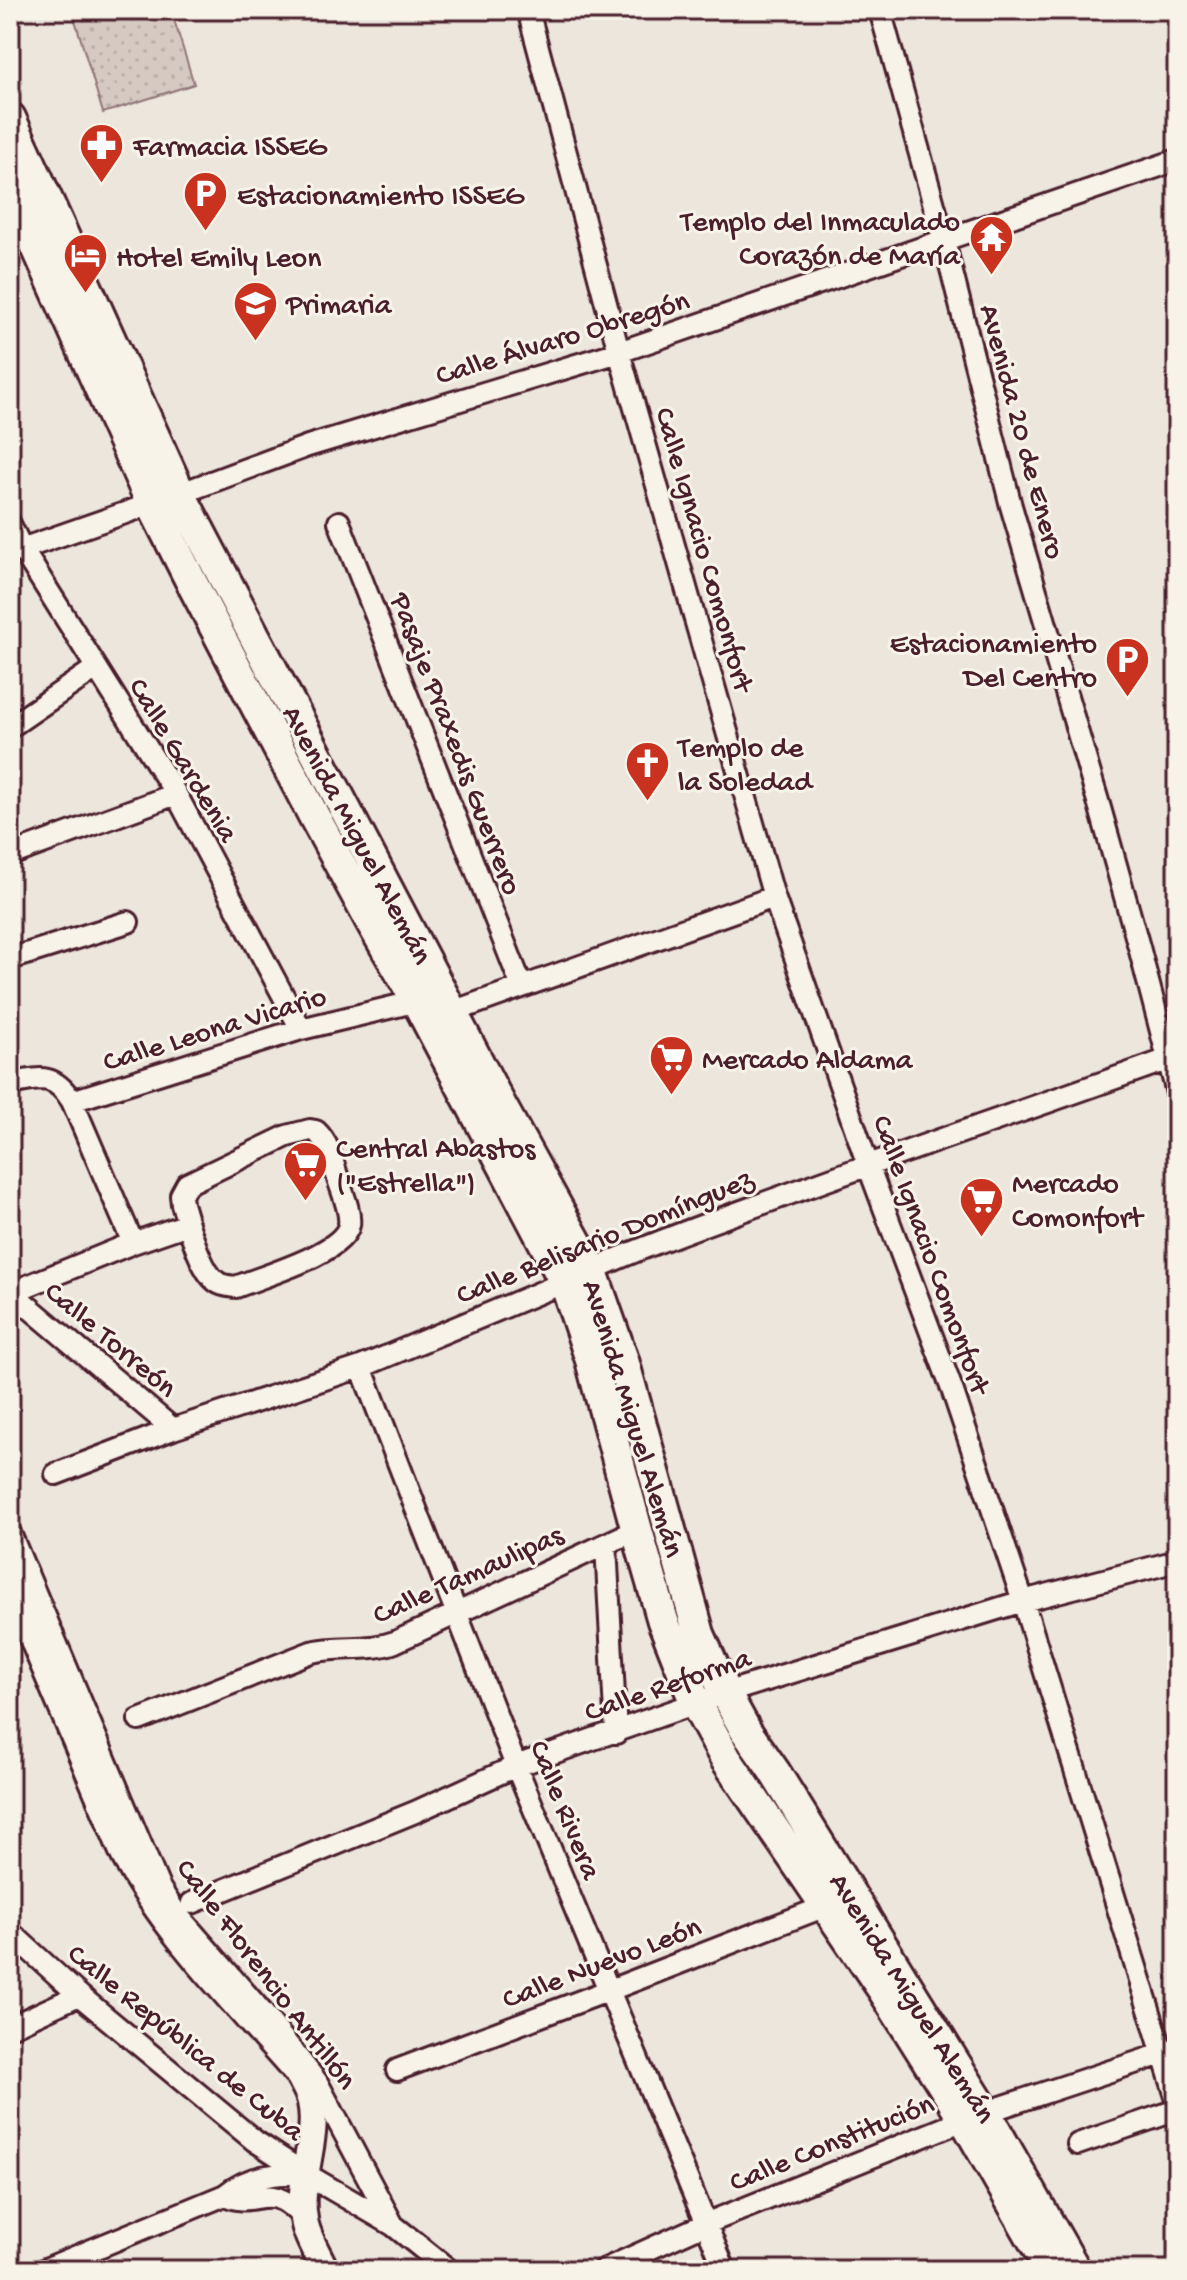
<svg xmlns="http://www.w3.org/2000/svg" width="1187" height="2280" font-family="'Gochi Hand',sans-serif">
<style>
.grass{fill:url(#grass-dots);stroke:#907476;stroke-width:2}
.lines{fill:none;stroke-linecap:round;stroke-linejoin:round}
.minor-casing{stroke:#4a1f2b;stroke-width:26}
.tertiary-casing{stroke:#4a1f2b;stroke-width:32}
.secondary-casing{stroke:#4a1f2b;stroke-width:36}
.minor{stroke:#f7f3e8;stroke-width:20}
.tertiary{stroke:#f7f3e8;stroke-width:26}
.secondary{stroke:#f7f3e8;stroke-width:30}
.labels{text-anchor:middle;stroke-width:6;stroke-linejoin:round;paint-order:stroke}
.poi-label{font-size:30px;fill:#4a1f2b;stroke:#f7f3e8;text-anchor:start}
.street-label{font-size:30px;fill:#4a1f2b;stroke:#f7f3e8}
</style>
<defs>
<pattern id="grass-dots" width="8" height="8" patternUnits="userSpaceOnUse" patternTransform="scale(2)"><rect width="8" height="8" fill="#d5c9c2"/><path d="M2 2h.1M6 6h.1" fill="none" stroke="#b8aca7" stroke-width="1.8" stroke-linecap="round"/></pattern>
</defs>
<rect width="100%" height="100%" fill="#ece6dd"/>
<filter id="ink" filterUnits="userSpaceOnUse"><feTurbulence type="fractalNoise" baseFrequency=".0125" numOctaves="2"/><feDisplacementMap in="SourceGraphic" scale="16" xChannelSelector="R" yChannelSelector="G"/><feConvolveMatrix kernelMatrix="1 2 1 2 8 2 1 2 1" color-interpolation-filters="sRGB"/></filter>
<g filter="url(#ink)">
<!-- grass -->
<path class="grass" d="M 72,10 L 171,10 L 194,84 L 103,113 Z"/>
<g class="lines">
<defs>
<path id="minor" d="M 528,10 L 619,352 L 774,897 L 868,1165 L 953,1392 L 1023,1601 L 1177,2100
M 880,10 L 944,241 L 1011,506 L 1100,808 L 1139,947 L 1177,1093
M 339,522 L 522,987
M 10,524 L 22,549 L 176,794 L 301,1029
M 10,553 L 168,498 L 308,446 L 619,352 L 1177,160
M 10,727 L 96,668
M 10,855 L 176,794
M 10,959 L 128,922
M 452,1012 L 774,897
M 10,1084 C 40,1078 53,1072 72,1101 L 133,1243
M 72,1101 L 301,1029 L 426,999
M 310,1130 L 316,1131 C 330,1144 333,1164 339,1182 C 343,1194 351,1212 349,1225 C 343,1254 262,1276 236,1287 C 229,1286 222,1286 217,1282 C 200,1271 188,1223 182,1204 L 181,1195 L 187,1184 L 287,1136 Z
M 11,1292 L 173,1429
M 10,1293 L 133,1243 L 188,1224
M 361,1367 L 516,1766 L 725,2270
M 56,1474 L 173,1429 L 361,1367 L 565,1282 C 637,1248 712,1222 786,1195 C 916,1147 1047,1103 1177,1056
M 10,1533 L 159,1887 L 176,1913 L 262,2012 L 317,2082 L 393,2225
M 606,1545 L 616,1733
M 139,1720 L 311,1652 C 340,1645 368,1652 395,1642 L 636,1530
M 192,1903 L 415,1812 L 516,1766 L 725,1693 L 1023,1601 L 1177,1561
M 10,1932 L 79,1995 L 255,2141 L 304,2173 L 393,2225 L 449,2270
M 10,2027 L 79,1995
M 397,2070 L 610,1990 L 826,1906
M 1078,2144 L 1177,2110
M 225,2195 C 258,2211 267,2176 304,2219
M 43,2270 L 225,2195 C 249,2175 274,2174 304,2173
M 603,2270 L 705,2224 L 974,2116 L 1177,2049"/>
<path id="tertiary" d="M 10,1584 L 124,1854 C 166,1934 239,2006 298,2074 C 303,2083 309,2092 311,2102 C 319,2138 297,2181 304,2219 C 306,2236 318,2254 325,2270"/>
<path id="secondary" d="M 10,118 L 180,494 L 501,1106 L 591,1269 L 623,1360 L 699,1634 L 725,1693 L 746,1731 L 774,1771 L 985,2112 L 1075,2270
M 10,187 L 152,504 L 192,583 L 315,818 L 373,925 L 417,1001 L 565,1282 L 591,1360 L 636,1527 L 663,1621 L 696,1704 L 726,1759 L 882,1988 L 965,2120 L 1050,2269"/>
</defs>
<!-- minor casing -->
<use href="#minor" class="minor-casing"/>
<!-- tertiary casing -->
<use href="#tertiary" class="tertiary-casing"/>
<!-- secondary casing -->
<use href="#secondary" class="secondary-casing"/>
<!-- minor -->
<use href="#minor" class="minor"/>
<!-- tertiary -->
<use href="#tertiary" class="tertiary"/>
<!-- secondary -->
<use href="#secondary" class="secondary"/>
</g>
</g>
<!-- icons -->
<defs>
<symbol id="pharmacy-pin" viewBox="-11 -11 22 30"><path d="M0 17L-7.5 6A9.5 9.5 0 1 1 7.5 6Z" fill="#c8321e" stroke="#f7f3e8"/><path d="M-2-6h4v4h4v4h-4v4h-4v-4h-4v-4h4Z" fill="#fff"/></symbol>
<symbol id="parking-pin" viewBox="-11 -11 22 30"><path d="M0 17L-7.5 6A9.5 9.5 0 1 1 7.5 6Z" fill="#c8321e" stroke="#f7f3e8"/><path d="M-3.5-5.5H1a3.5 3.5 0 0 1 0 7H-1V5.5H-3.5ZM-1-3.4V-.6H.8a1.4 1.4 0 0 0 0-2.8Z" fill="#fff"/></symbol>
<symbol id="temple-pin" viewBox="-11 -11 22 30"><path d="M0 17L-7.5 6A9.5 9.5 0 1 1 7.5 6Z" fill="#c8321e" stroke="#f7f3e8"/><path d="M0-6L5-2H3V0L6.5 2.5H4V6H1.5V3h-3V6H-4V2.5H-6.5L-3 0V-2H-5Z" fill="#fff"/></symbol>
<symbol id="hotel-pin" viewBox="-11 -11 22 30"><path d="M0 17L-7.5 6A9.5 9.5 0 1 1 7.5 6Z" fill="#c8321e" stroke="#f7f3e8"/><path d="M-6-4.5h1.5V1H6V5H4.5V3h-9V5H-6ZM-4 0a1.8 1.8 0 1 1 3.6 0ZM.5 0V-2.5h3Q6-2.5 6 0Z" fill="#fff"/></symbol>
<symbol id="school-pin" viewBox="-11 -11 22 30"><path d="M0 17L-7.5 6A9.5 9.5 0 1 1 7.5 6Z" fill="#c8321e" stroke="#f7f3e8"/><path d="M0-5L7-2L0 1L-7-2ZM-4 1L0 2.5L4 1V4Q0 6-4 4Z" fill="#fff"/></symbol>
<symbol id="church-pin" viewBox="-11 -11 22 30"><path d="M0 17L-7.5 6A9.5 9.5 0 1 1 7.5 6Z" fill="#c8321e" stroke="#f7f3e8"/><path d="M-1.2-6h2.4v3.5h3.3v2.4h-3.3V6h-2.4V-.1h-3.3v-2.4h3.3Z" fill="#fff"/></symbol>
<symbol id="supermarket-pin" viewBox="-11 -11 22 30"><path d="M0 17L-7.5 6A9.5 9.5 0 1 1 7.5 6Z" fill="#c8321e" stroke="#f7f3e8"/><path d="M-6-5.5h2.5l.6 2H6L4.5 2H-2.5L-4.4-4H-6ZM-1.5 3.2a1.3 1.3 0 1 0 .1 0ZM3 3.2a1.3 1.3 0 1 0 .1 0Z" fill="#fff"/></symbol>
</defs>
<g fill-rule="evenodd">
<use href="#pharmacy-pin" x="76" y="120" width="51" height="69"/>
<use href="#parking-pin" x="180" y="168" width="51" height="69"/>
<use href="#temple-pin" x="966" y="212" width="51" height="69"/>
<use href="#hotel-pin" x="60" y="230" width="51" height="69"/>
<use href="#school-pin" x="230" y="278" width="51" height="69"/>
<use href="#parking-pin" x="1102" y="634" width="51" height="69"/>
<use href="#church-pin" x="622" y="738" width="51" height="69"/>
<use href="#supermarket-pin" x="646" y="1032" width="51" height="69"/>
<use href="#supermarket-pin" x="280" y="1138" width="51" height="69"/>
<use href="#supermarket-pin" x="956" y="1174" width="51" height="69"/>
</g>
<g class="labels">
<!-- poi labels -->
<g class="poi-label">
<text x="133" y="155">Farmacia ISSEG</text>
<text x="237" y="204">Estacionamiento ISSEG</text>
<text x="960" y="230" text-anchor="end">Templo del Inmaculado<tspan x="960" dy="34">Corazón de María</tspan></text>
<text x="116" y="266">Hotel Emily Leon</text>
<text x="286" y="313">Primaria</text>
<text x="1097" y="652" text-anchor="end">Estacionamiento<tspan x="1097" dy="34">Del Centro</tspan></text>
<text x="678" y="756">Templo de<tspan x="678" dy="34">la Soledad</tspan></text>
<text x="702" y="1068">Mercado Aldama</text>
<text x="336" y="1157">Central Abastos<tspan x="336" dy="34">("Estrella")</tspan></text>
<text x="1012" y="1192">Mercado<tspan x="1012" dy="34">Comonfort</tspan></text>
</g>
<!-- street labels -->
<g class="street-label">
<text transform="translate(562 336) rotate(-17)" y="10">Calle Álvaro Obregón</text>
<text transform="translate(1024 431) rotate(75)" y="10">Avenida 20 de Enero</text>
<text transform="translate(706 549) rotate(74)" y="10">Calle Ignacio Comonfort</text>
<text transform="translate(458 743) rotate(69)" y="10">Pasaje Praxedis Guerrero</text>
<text transform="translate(185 759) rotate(59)" y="10">Calle Gardenia</text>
<text transform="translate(359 834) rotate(62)" y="10">Avenida Miguel Alemán</text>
<text transform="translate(214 1027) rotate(-17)" y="10">Calle Leona Vicario</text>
<text transform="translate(604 1235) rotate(-22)" y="10">Calle Belisario Domínguez</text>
<text transform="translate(933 1254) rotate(70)" y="10">Calle Ignacio Comonfort</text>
<text transform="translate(112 1338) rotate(40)" y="10">Calle Torreón</text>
<text transform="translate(635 1418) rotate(73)" y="10">Avenida Miguel Alemán</text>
<text transform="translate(467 1573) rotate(-24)" y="10">Calle Tamaulipas</text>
<text transform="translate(667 1683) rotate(-19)" y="10">Calle Reforma</text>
<text transform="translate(567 1809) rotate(68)" y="10">Calle Rivera</text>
<text transform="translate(601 1961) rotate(-21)" y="10">Calle Nuevo León</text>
<text transform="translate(268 1973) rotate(53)" y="10">Calle Florencio Antillón</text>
<text transform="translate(914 1997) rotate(58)" y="10">Avenida Miguel Alemán</text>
<text transform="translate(187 2041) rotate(39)" y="10">Calle República de Cuba</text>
<text transform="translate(831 2141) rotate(-22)" y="10">Calle Constitución</text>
</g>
</g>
<!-- margin -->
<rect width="1187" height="2280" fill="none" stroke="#f7f3e8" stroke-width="40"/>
<rect x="20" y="20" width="1147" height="2240" fill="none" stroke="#4a1f2b" stroke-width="3" filter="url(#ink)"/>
</svg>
